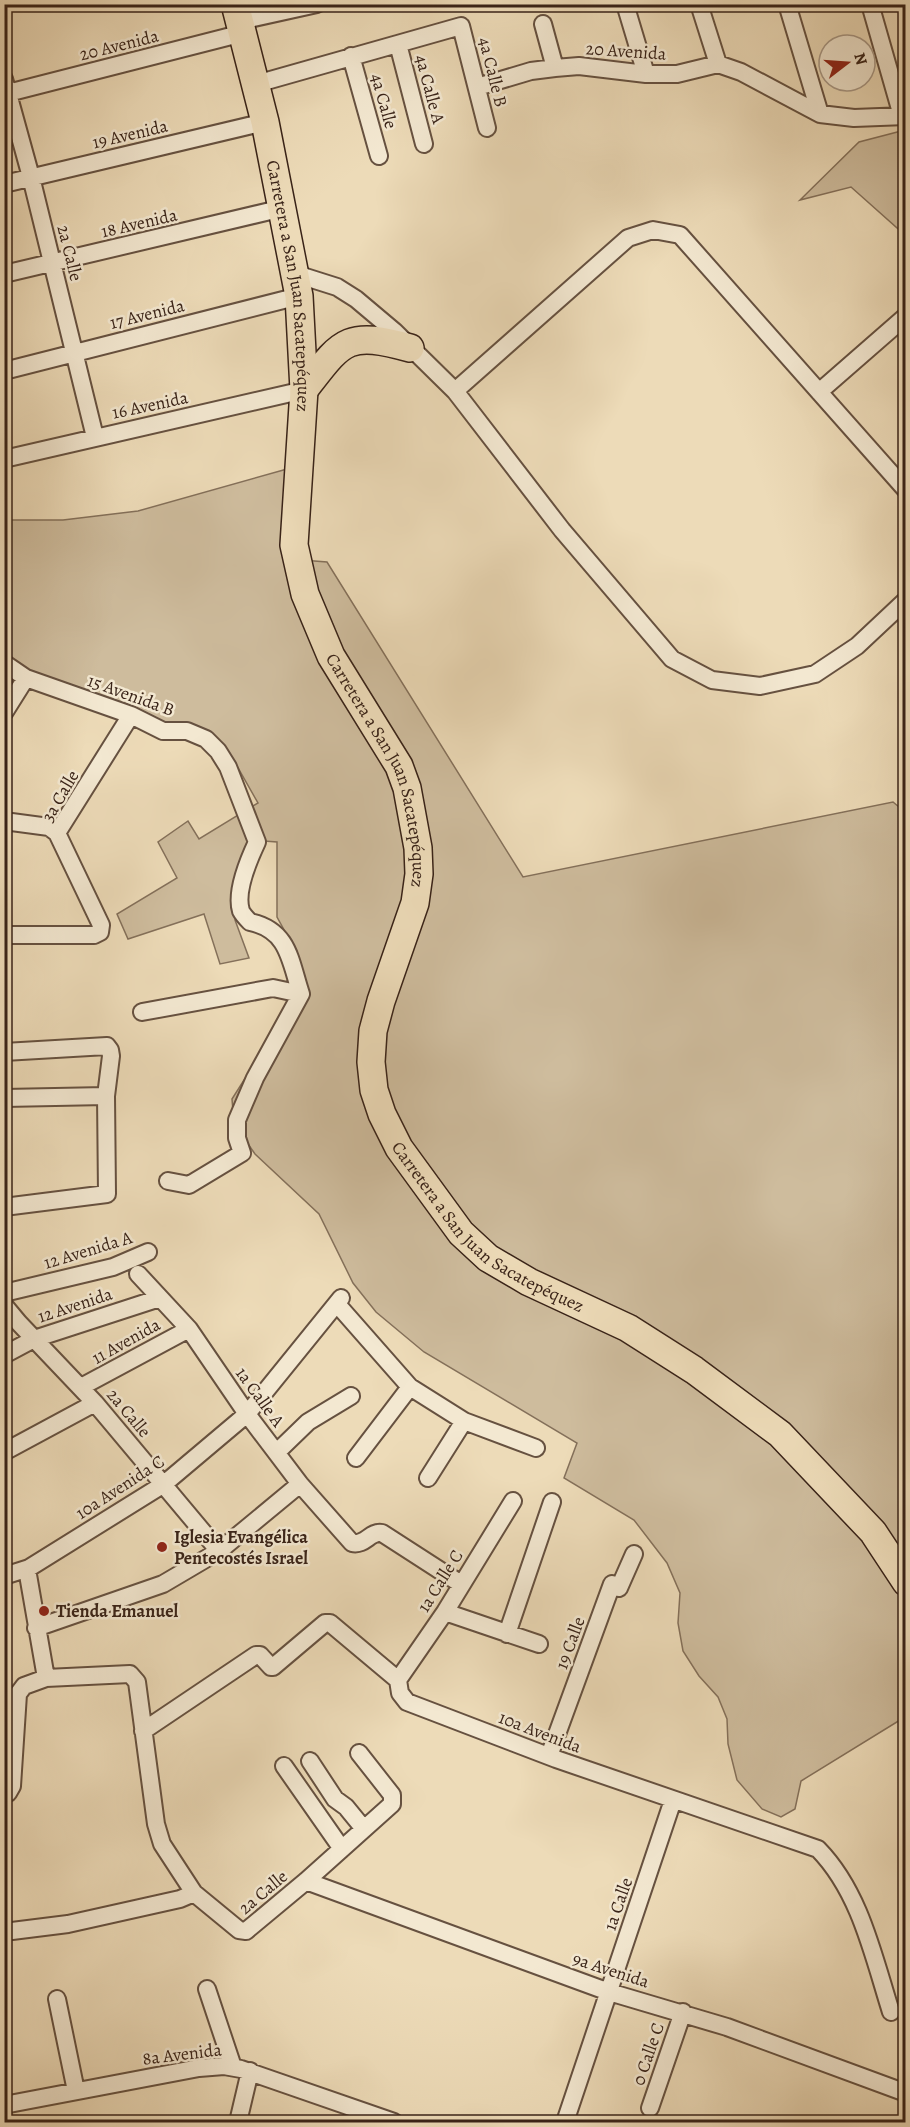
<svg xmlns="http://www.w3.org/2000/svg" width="910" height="2127" font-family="Alegreya,serif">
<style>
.green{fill:#cebc9d;stroke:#84705a;stroke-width:1.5}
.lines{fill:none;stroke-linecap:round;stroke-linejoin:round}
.street-casing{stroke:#665140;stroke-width:20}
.primary-casing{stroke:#392318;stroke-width:30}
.street{stroke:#f3e8d1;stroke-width:16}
.primary{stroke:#eddbb8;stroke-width:27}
.poi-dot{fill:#8f2418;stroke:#f3e8d1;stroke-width:2}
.labels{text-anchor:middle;stroke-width:5;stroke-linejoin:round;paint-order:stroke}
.street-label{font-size:18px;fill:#392318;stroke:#f3e8d1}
.poi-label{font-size:18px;font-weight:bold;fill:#392318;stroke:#f3e8d1;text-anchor:start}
</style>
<rect width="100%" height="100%" fill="#eddbb8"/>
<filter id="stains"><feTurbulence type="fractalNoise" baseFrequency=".00333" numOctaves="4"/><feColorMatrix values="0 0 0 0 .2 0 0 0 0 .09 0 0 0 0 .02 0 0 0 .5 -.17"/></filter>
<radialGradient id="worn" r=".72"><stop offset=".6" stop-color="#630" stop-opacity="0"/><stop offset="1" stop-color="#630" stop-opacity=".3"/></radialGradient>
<!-- green -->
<path class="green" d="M 905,130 L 905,235 L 851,187 L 800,200 L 859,142 Z
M 287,469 L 289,559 L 327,562 L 523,877 L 893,802 L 905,812 L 905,1717 L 801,1781 L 795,1809 L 781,1817 L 762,1809 L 737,1780 L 728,1744 L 727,1719 L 718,1697 L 699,1676 L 683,1651 L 678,1623 L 680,1593 L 667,1563 L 634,1520 L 564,1478 L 577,1443 L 424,1352 L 376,1312 L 353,1283 L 319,1214 L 255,1154 L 234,1124 L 232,1099 L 296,998 L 288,937 L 277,917 L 277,842 L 264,841 L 235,920 L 249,958 L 220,964 L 204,914 L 128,939 L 117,914 L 177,878 L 158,842 L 188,821 L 199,839 L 258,803 L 233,759 L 168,724 L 5,661 L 5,520 L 63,520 L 138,511 Z"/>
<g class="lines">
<defs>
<path id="street" d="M 625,4 L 646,74
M 699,4 L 718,64
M 787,4 L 820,114
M 870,4 L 902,116
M 240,21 L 317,4
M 543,24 L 555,68
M 398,44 L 424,144
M 351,56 L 379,156
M 4,79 L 31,177 L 95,437
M 256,84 L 461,26 L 487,128
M 477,87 L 531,71 L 555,68 L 579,66 L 646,74 L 677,74 L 718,64 L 741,72 L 820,114 L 854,118 L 906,116
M 4,94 L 243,33
M 4,184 L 265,122
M 4,274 L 283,208
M 296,274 L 337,287 L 356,299 L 394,331 L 455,391 L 562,530 L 672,659 L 712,680 L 760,686 L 815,674 L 857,646 L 906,600
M 4,371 L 299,296
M 455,391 L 628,238 L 653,230 L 680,235 L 906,490
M 819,392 L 906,316
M 4,459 L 304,390
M 4,663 L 26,678 L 131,715 L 163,731 L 187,731 L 206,739 L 218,751 L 228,767 L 257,842 C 249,859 235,892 241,911 C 243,915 247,919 250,922 C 289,930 290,961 301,994 L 255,1078 L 237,1120 L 237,1138 L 242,1153 L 189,1185 L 168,1181
M 4,713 L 26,678
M 4,821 L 49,827 L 57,833
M 4,935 L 94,935 L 100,932 L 101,925 L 57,833 L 131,715
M 142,1012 L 273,988 L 301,994
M 4,1052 L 107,1046 L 110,1050 L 111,1056 L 106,1096 L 107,1194 L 4,1207
M 4,1098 L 106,1096
M 138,1274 L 189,1329 L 247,1414 L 300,1484 L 352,1543 C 365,1546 370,1531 382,1533 L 461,1584
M 4,1293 L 113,1267 L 148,1252
M 337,1304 L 410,1387 L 464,1421 L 536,1448
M 4,1305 L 19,1323 L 95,1403 L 219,1551
M 4,1355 L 34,1339 L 160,1298
M 81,1387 L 189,1329
M 4,1452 L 95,1403
M 277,1452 L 308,1422 L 351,1396
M 356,1458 L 410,1387
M 428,1478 L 464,1421
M 27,1569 L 46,1678
M 4,1576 L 29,1568 L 164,1484 L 247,1414 L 341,1298
M 445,1612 L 539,1644
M 36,1628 L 163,1584 L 219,1551 L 300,1484
M 507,1634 L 552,1502
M 398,1680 L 445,1612 L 513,1501
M 143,1731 L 256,1655 L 260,1655 L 271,1667 L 273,1667 L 325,1623 L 330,1623 L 398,1680 L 400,1693 L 407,1702 L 556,1759 L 818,1849 C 860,1892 873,1955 891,2012
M 549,1756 L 612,1584 L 619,1588 L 634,1554
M 310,1761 L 335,1799 L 346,1807 L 364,1829
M 284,1766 L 342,1849
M 4,1794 L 8,1793 L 12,1786 L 18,1694 L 24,1686 L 46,1678 L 130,1674 L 137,1682 L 156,1824 L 162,1844 L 194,1893 L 239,1930 L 246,1931 L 306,1881 L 392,1804 L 392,1795 L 359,1753
M 306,1881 L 609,1992 L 727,2027 L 906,2093
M 4,1932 L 68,1924 L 180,1899 L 194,1893
M 207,1989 L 233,2067
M 57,1999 L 76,2091
M 4,2105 L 199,2068 L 224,2066 L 241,2069 L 394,2122
M 650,2108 L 683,2012
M 238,2122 L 250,2071
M 565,2122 L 673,1800"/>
<g id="primary">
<path id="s1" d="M 235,4 L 265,122 L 299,296 L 304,390 L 294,545 L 305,594 L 331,656 L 399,766 L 407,788 L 418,848 L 419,874 L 415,903 L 381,1001 L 373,1031 L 371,1062 L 374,1090 L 382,1114 L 399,1148 L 461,1233 L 488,1258 L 529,1282 L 628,1328 L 694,1370 L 780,1434 L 873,1532 L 906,1582"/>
<path d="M 304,390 C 342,341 346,330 410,348"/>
</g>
</defs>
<!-- street casing -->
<use href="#street" class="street-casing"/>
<!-- primary casing -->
<use href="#primary" class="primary-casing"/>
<!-- street -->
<use href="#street" class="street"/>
<!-- primary -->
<use href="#primary" class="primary"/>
</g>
<!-- markers -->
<g class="poi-dot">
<circle cx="162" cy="1547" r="6"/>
<circle cx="44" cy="1611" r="6"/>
</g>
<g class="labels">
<!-- street labels -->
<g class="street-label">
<text transform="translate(119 45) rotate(-14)" y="6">20 Avenida</text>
<text transform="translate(626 51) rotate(4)" y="6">20 Avenida</text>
<text transform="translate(493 72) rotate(76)" y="6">4a Calle B</text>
<text transform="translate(430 89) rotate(75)" y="6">4a Calle A</text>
<text transform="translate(384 101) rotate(74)" y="6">4a Calle</text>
<text transform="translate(130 134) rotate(-13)" y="6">19 Avenida</text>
<text transform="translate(139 223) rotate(-13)" y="6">18 Avenida</text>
<text transform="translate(70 253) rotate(76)" y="6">2a Calle</text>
<text dy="6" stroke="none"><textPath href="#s1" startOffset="288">Carretera a San Juan Sacatepéquez</textPath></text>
<text transform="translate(147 314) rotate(-14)" y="6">17 Avenida</text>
<text transform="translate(150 405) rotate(-12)" y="6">16 Avenida</text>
<text transform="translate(131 695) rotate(20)" y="6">15 Avenida B</text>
<text dy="6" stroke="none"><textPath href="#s1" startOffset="792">Carretera a San Juan Sacatepéquez</textPath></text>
<text transform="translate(60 796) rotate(-60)" y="6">3a Calle</text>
<text dy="6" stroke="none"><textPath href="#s1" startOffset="1314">Carretera a San Juan Sacatepéquez</textPath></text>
<text transform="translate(88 1250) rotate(-17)" y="6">12 Avenida A</text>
<text transform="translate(75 1305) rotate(-18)" y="6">12 Avenida</text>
<text transform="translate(126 1341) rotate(-29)" y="6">11 Avenida</text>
<text transform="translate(260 1397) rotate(54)" y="6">1a Calle A</text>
<text transform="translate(129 1413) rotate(50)" y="6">2a Calle</text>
<text transform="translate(120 1487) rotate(-33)" y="6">10a Avenida C</text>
<text transform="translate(440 1581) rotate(-58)" y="6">1a Calle C</text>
<text transform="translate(570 1643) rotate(-70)" y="6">19 Calle</text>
<text transform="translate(540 1732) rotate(21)" y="6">10a Avenida</text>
<text transform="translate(263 1892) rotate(-40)" y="6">2a Calle</text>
<text transform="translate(618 1904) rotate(-71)" y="6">1a Calle</text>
<text transform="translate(611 1970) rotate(18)" y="6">9a Avenida</text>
<text transform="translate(182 2054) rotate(-7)" y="6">8a Avenida</text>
<text transform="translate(648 2054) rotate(-71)" y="6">0 Calle C</text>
</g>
<!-- poi labels -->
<g class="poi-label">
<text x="174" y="1543">Iglesia Evangélica<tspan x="174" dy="21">Pentecostés Israel</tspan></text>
<text x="56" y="1617">Tienda Emanuel</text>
</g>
</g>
<!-- margin -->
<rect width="910" height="2127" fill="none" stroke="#eddbb8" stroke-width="24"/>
<rect x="6" y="6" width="898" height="2115" fill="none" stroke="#392318" stroke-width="3"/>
<rect x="12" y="12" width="886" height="2103" fill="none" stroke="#392318" stroke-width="1.5"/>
<!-- north arrow -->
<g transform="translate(847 63) rotate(73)"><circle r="28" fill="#f3e8d1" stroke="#a99987" stroke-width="1.5"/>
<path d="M0-4.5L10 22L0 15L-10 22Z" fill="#8f2418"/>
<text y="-9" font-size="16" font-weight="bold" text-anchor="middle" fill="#392318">N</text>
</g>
<rect width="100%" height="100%" filter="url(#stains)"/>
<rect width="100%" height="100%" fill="url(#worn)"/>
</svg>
